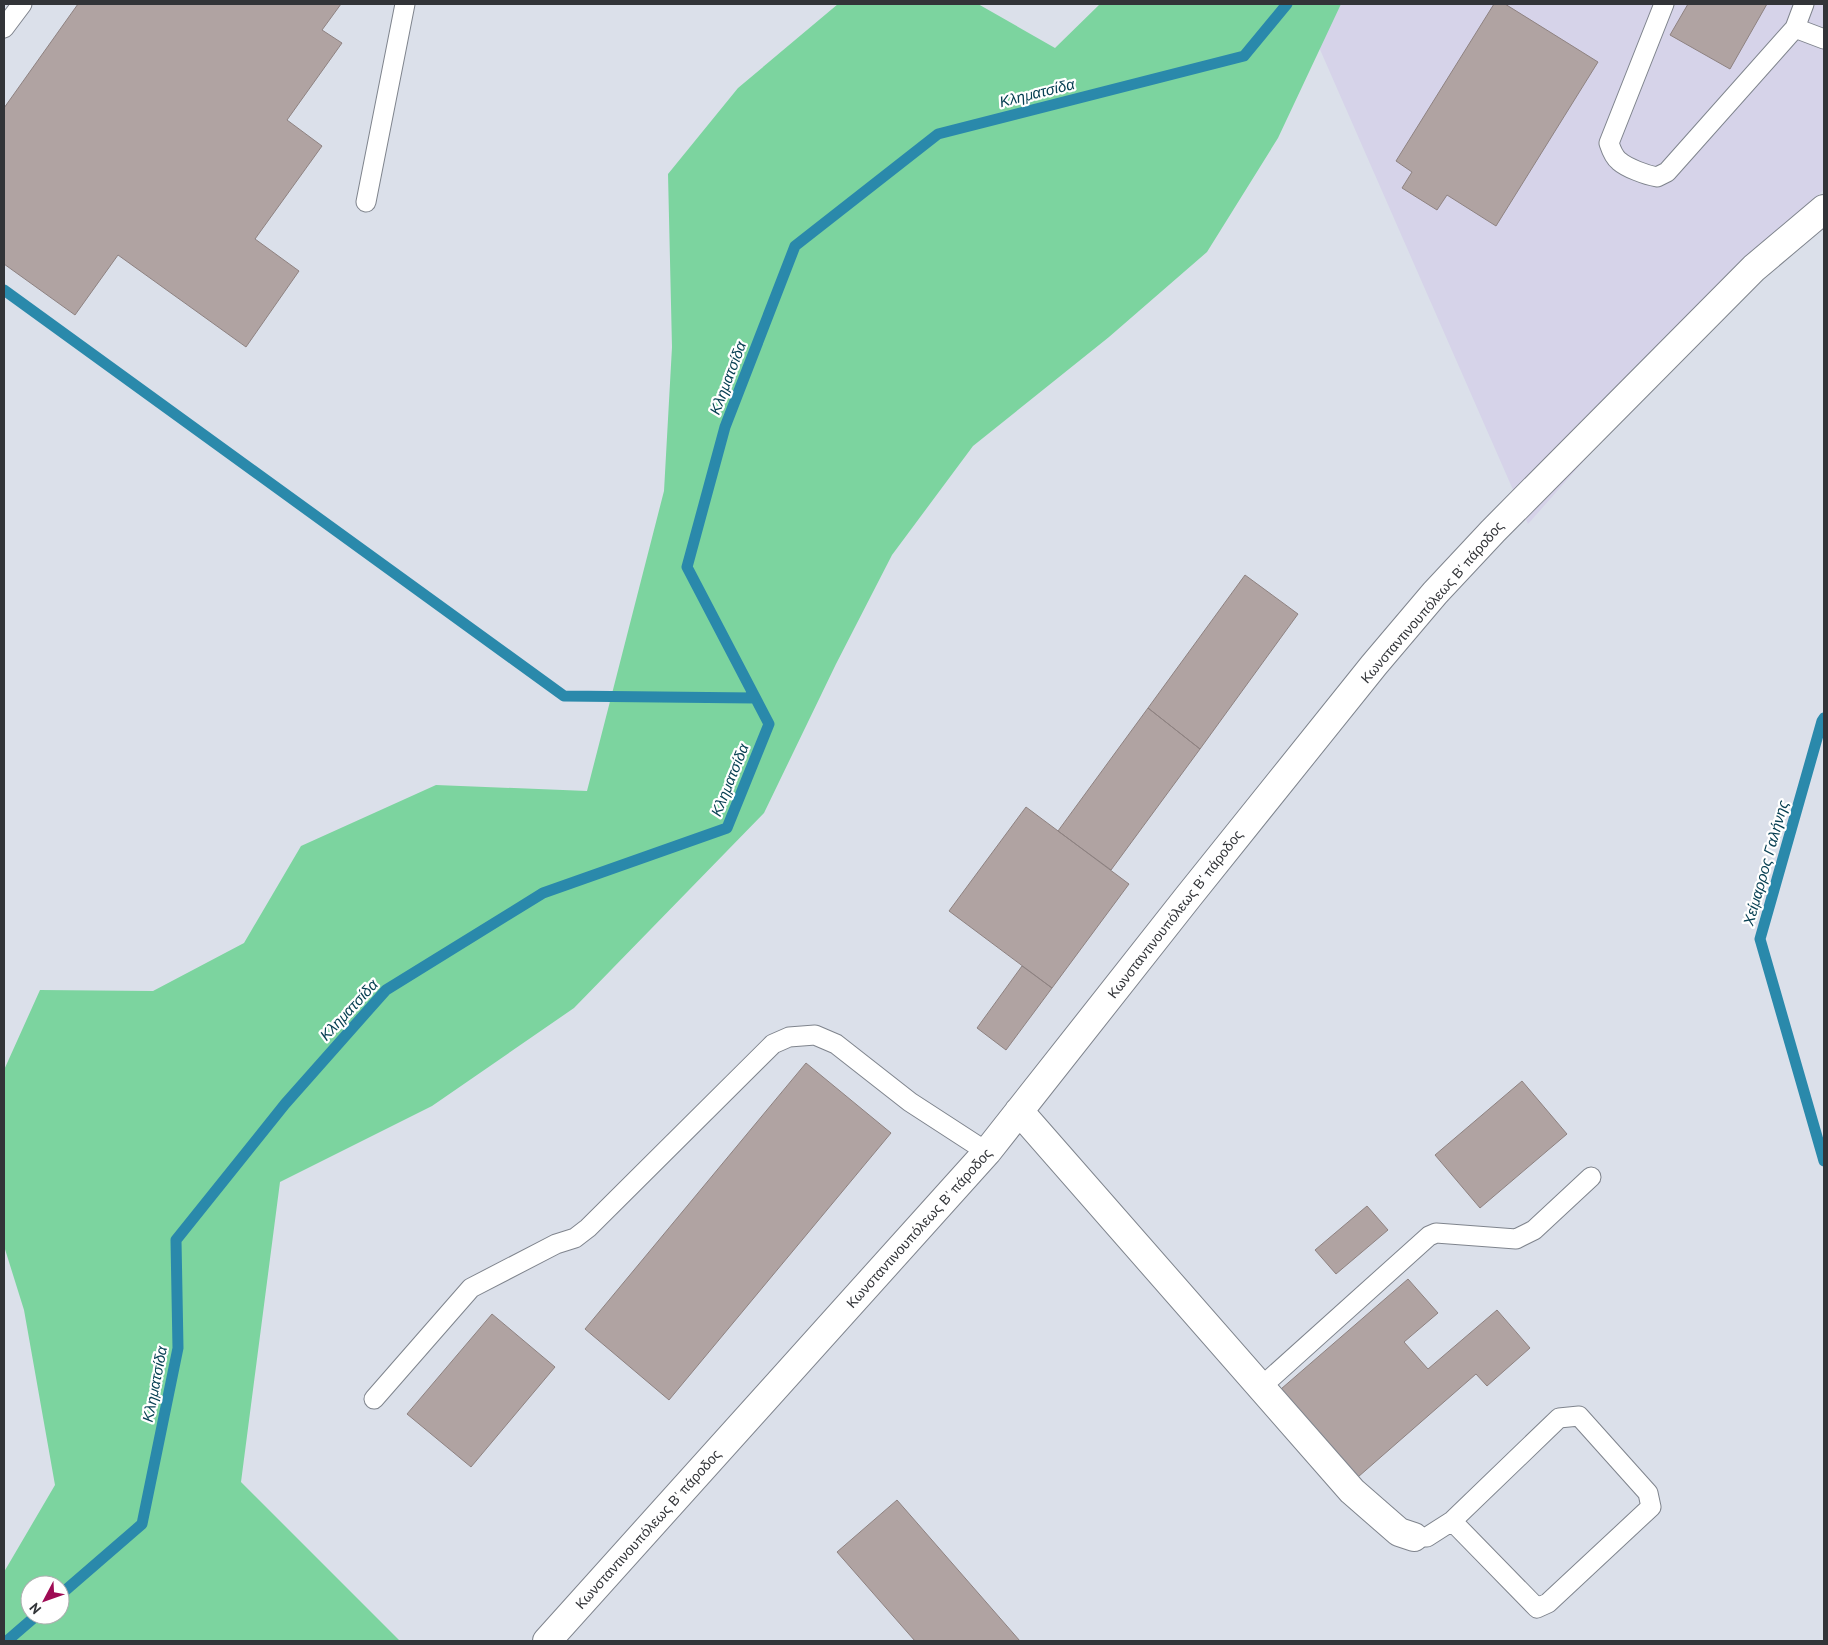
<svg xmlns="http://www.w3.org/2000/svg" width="1828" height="1645" font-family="'PT Sans',sans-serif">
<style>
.industrial{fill:#d6d3e9}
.green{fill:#7cd49f;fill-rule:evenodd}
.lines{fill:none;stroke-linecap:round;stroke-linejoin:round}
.stream{stroke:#2a89ab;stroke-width:11}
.building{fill:#b0a3a2;stroke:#8e8281}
.lane-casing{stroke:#7f848d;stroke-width:21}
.street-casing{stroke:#7f848d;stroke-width:30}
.lane{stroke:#fff;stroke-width:19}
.street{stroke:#fff;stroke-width:28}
.labels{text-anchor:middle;stroke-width:4.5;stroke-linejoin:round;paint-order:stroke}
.street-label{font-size:14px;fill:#323438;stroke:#fff}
.water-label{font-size:15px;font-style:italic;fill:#084053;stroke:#fff}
</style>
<rect width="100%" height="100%" fill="#dbe0ea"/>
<!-- industrial -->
<path class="industrial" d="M 1300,4 L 1824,4 L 1824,189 L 1528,524 Z"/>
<!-- green -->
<path class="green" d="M 838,4 L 978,4 L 1055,48 L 1100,4 L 1341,4 L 1278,138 L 1207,252 L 1109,337 L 973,446 L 892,555 L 836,664 L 764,813 L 574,1008 L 432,1106 L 280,1182 L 241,1482 L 400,1641 L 4,1641 L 4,1572 L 55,1485 L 24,1310 L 4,1246 L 4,1070 L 40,990 L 153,991 L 244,943 L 301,846 L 436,785 L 587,791 L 664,491 L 672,347 L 668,174 L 738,88 ZM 30,1585 L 60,1585 L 60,1615 L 30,1615 Z"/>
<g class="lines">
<!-- stream -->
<path class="stream" d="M 4,290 L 564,696 L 755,698
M 1824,718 L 1822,721 L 1760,939 L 1824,1161
M 60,1595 L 142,1524 L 178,1348 L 176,1240 L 285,1104 L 386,990 L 543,893 L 727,828 L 769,724 L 687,567 L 725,427 L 795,246 L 938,134 L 1244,56 L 1287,4
M 7,1641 L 37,1615"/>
</g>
<!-- building -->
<path class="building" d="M 78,4 L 341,4 L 322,30 L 342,43 L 287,120 L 322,146 L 255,239 L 299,271 L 246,347 L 118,255 L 75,315 L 4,264 L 4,108 Z
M 1494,4 L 1505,4 L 1598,62 L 1496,226 L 1447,195 L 1437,210 L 1402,188 L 1412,172 L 1396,161 Z
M 1688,4 L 1767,4 L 1730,69 L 1670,35 Z
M 1245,575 L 1298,614 L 1200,749 L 1148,708 Z
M 1148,708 L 1200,749 L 1111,870 L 1058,831 Z
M 1026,807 L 1129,884 L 1052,988 L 949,911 Z
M 1022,966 L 1052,988 L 1006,1050 L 977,1028 Z
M 806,1063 L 891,1133 L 669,1400 L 585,1329 Z
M 1522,1081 L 1567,1134 L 1480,1208 L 1435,1155 Z
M 1367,1206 L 1388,1230 L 1336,1274 L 1315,1250 Z
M 1408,1279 L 1438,1313 L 1404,1342 L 1428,1369 L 1497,1310 L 1530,1348 L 1487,1386 L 1476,1374 L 1358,1477 L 1281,1389 Z
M 492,1314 L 555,1367 L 471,1467 L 407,1414 Z
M 897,1500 L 1020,1641 L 915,1641 L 837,1552 Z"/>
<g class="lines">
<defs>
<path id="lane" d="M 1664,4 L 1609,143 C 1611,149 1613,156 1619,161 C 1627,168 1646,175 1657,177 L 1667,172 L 1795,28 L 1804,4
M 4,28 L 22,4
M 1795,28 L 1824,39
M 366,202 L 405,4
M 1261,1387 L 1429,1236 L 1436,1233 L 1516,1239 L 1534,1230 L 1591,1177
M 374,1399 L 471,1288 L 556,1244 L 575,1238 L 588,1228 L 773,1044 L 789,1037 L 815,1035 L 836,1044 L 910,1102 L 987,1152
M 1414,1537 L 1427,1537 L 1452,1521 L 1559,1418 L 1579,1416 L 1648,1493 L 1651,1507 L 1548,1603 L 1537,1608 L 1452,1521"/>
<path id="street" d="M 1019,1111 L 1352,1491 L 1399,1532 L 1414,1537
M 547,1641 L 987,1152 L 1188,897 L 1374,665 L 1435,593 L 1493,531 L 1754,268 L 1824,209"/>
</defs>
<!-- lane casing -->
<use href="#lane" class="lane-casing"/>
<!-- street casing -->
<use href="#street" class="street-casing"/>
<!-- lane -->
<use href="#lane" class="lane"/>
<!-- street -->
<use href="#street" class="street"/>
</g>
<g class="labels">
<!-- street labels -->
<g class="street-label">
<text transform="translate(1432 602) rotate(-49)" y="5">Κωνσταντινουπόλεως Β' πάροδος</text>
<text transform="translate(1175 914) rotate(-52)" y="5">Κωνσταντινουπόλεως Β' πάροδος</text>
<text transform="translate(919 1228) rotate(-48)" y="5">Κωνσταντινουπόλεως Β' πάροδος</text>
<text transform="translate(648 1529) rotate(-48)" y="5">Κωνσταντινουπόλεως Β' πάροδος</text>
</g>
<!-- water labels -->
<g class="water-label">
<text transform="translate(1037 93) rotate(-14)" y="5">Κληματσίδα</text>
<text transform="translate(728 378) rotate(-69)" y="5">Κληματσίδα</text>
<text transform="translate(730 780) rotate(-68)" y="5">Κληματσίδα</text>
<text transform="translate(1766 863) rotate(-74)" y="5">Χείμαρρος Γαλήνης</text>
<text transform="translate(349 1010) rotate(-47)" y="5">Κληματσίδα</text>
<text transform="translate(155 1384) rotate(-79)" y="5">Κληματσίδα</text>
</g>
</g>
<!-- border -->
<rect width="1828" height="1645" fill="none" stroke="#323438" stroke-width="10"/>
<!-- north arrow -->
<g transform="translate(45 1600) rotate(229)"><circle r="24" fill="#ffffff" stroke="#adaeaf"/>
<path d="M0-4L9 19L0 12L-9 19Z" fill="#9e0b54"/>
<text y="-8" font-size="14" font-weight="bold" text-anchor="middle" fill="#323438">N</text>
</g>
</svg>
